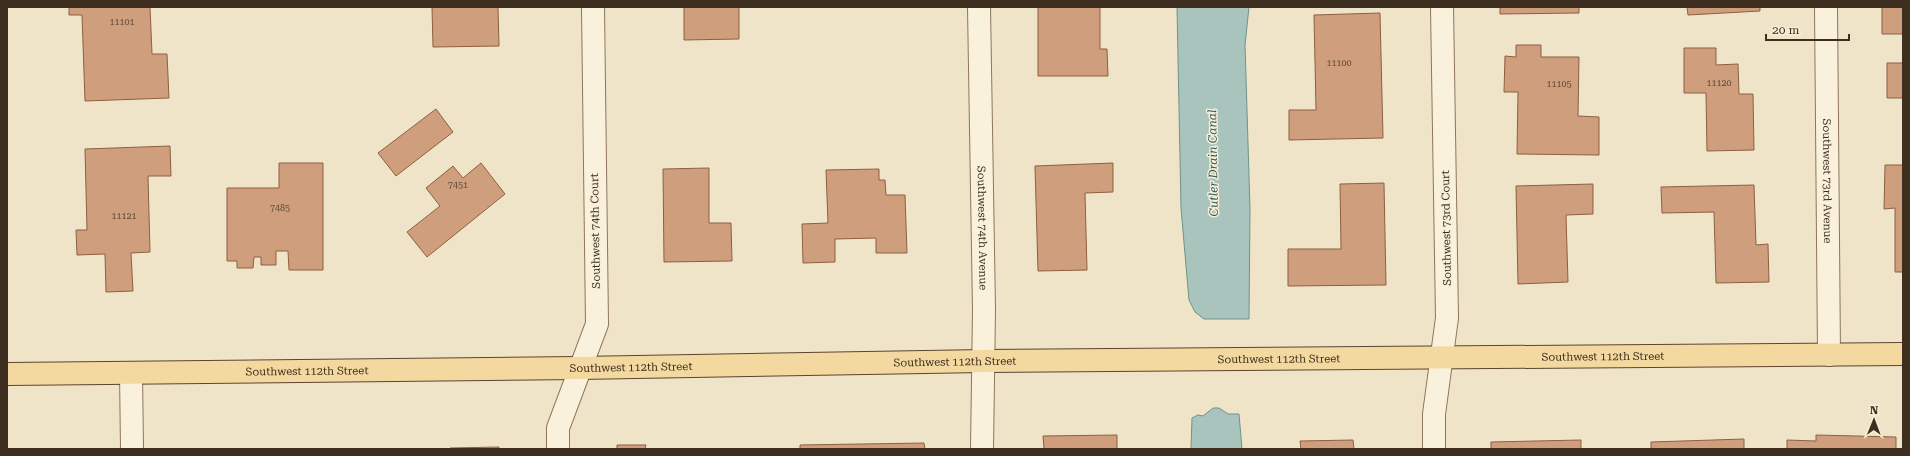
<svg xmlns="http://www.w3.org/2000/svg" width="1910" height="456" font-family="'Roboto Serif',serif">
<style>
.water{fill:#a9c4bc;stroke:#6f938a}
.building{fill:#cf9f7d;stroke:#8d5f41}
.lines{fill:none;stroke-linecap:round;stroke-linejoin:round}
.minor-casing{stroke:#8d765c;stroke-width:24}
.major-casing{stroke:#5b4430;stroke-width:24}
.minor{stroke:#faf1dc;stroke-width:22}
.major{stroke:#f3d9a0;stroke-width:22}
.labels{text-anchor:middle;stroke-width:3;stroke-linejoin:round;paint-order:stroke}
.number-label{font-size:9px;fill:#624a37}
.street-label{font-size:11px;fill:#3d2e20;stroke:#f7eed8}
.water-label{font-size:12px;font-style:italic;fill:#2f5d5a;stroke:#f7eed8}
</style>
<rect width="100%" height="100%" fill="#f0e4c8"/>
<!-- water -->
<path class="water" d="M 1177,7 L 1249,7 L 1245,45 L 1250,209 L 1249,319 L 1204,319 L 1195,312 L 1189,300 L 1181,208 Z
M 1213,408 L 1219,408 L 1228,414 L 1239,414 L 1242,449 L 1191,449 L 1192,418 L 1198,415 L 1203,416 Z"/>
<!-- building -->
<path class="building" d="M 69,7 L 150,7 L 152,54 L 167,54 L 169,98 L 85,101 L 82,15 L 69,15 Z
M 432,7 L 498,7 L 499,46 L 433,47 Z
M 684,7 L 739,7 L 739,39 L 684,40 Z
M 1038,7 L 1100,7 L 1100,49 L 1107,49 L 1108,76 L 1038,76 Z
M 1500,7 L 1579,7 L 1579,13 L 1500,14 Z
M 1687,7 L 1760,7 L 1760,11 L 1688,15 Z
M 1882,7 L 1903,7 L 1903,34 L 1882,34 Z
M 1380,13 L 1383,138 L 1289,140 L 1289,110 L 1316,110 L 1314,15 Z
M 1903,36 L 1903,98 L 1887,98 L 1887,63 L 1903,63 Z
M 1516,45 L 1541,45 L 1541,57 L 1579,57 L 1578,116 L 1599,117 L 1599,155 L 1517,154 L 1518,92 L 1504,92 L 1505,56 L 1516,57 Z
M 1684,48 L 1716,48 L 1716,65 L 1738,64 L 1739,94 L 1753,94 L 1754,150 L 1707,151 L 1706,93 L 1684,93 Z
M 436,109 L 453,132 L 396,176 L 378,153 Z
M 170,146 L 171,176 L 148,176 L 150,252 L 131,253 L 133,291 L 106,292 L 105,254 L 77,255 L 76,230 L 87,230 L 85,149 Z
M 279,163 L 323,163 L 323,270 L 289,270 L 288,251 L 276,251 L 276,265 L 261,265 L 261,257 L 254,257 L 253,268 L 237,268 L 237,261 L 227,261 L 227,188 L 279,188 Z
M 481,163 L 505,194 L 427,257 L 407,232 L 440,206 L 426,188 L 453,166 L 463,178 Z
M 1113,163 L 1113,192 L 1085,193 L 1087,270 L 1038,271 L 1035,166 Z
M 1885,165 L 1903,165 L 1903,272 L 1895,272 L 1895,208 L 1884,209 Z
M 709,168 L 709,223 L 731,223 L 732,261 L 664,262 L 663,169 Z
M 879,169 L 879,180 L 885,180 L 886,195 L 905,195 L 907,253 L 876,253 L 876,238 L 835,239 L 835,262 L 803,263 L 802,224 L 828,223 L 826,170 Z
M 1384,183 L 1386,285 L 1288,286 L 1288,249 L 1341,249 L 1340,184 Z
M 1593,184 L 1593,214 L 1566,215 L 1568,282 L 1518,284 L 1516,186 Z
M 1754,185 L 1756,245 L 1768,244 L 1769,282 L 1716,283 L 1714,212 L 1662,213 L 1661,187 Z
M 1117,435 L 1117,449 L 1044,449 L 1043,436 Z
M 1816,435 L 1896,437 L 1896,449 L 1787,449 L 1787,440 L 1816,441 Z
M 1744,439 L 1744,449 L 1651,449 L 1651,442 Z
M 1353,440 L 1354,449 L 1301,449 L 1300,441 Z
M 1581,440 L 1581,449 L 1491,449 L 1491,442 Z
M 924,443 L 925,449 L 800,449 L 800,445 Z
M 617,445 L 646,445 L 645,449 L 617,449 Z
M 499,447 L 499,449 L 450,449 L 450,448 Z"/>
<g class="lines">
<defs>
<g id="minor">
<path id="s1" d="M 979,7 L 984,310 L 982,449"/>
<path id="s2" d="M 1826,7 L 1829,355"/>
<path d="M 131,373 L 132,449"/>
<path d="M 558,449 L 558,428 L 597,324 L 593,7"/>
<path d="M 1434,449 L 1434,414 L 1447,318 L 1442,7"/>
</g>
<g id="major">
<path id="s3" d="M 7,374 L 579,368 L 984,361 L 1903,354"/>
</g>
</defs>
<!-- minor casing -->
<use href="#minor" class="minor-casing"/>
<!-- major casing -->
<use href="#major" class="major-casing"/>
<!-- minor -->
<use href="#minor" class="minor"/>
<!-- major -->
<use href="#major" class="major"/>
</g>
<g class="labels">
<!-- number labels -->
<g class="number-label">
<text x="122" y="25">11101</text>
<text x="1339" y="66">11100</text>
<text x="1719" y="86">11120</text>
<text x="1559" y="87">11105</text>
<text x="458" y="188">7451</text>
<text x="280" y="211">7485</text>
<text x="124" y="219">11121</text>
</g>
<!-- street labels -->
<g class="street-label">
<text dy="4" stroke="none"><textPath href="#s2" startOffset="174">Southwest 73rd Avenue</textPath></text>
<text dy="4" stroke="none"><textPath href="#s1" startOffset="221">Southwest 74th Avenue</textPath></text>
<text transform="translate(1446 228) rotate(-91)" y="4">Southwest 73rd Court</text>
<text transform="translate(595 231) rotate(-91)" y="4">Southwest 74th Court</text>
<text dy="4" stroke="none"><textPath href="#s3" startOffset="1596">Southwest 112th Street</textPath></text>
<text dy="4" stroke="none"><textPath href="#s3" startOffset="1272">Southwest 112th Street</textPath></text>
<text dy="4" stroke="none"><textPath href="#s3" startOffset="948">Southwest 112th Street</textPath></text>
<text dy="4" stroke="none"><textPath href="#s3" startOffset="624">Southwest 112th Street</textPath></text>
<text dy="4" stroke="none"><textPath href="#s3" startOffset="300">Southwest 112th Street</textPath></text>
</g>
<!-- water labels -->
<g class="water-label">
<text transform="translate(1213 163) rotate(-91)" y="4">Cutler Drain Canal</text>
</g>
</g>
<!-- border -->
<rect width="1910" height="456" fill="none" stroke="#3d2e20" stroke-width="16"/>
<!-- north arrow -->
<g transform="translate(1874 420) rotate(1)" stroke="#f7eed8" stroke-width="3" paint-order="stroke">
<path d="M0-3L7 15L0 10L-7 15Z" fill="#3d2e20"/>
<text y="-6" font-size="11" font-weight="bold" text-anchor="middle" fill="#3d2e20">N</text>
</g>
<!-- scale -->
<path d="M1766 34v6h83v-6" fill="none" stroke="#3d2e20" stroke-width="2"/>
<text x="1772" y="34" font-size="12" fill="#3d2e20" stroke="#f7eed8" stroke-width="3" paint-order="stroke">20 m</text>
</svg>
